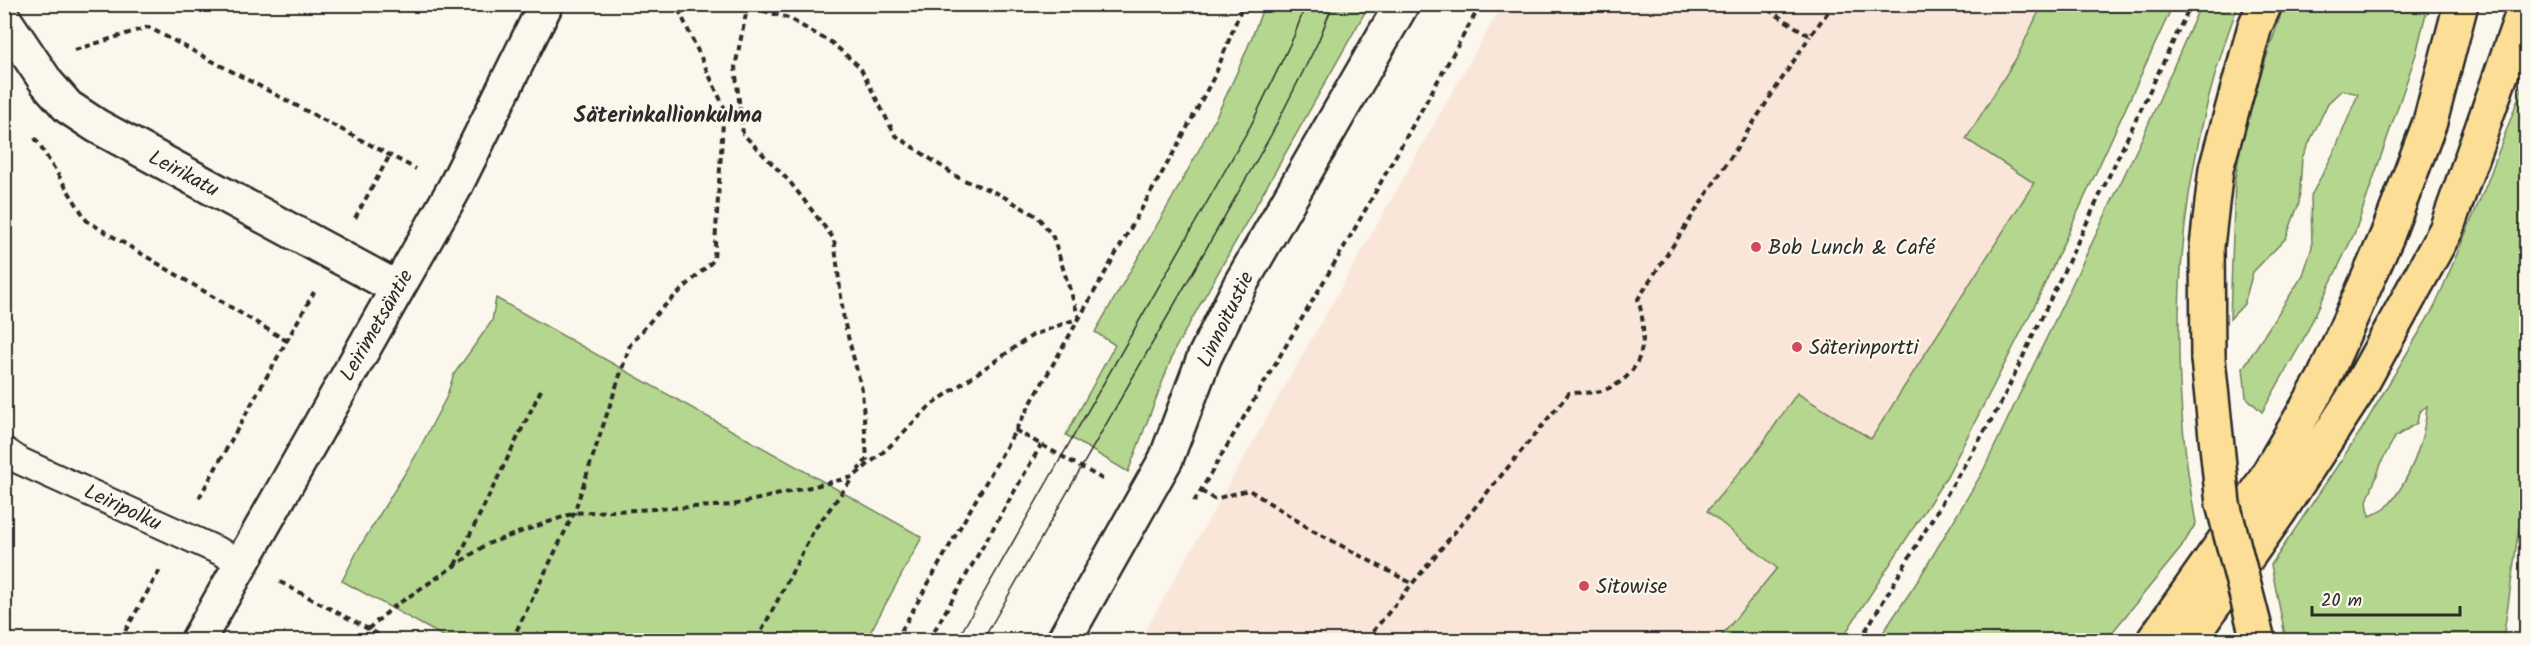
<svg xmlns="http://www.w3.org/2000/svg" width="2531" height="645" font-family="Kalam,sans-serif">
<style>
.built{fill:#fae6d8}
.green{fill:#b5d68f;stroke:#70805d;stroke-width:1.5;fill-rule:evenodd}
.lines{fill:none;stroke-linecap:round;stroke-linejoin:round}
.service-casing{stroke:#2b2b2b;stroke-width:30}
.minor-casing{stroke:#2b2b2b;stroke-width:38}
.tertiary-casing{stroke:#2b2b2b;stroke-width:38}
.trunk-casing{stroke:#2b2b2b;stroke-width:38}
.motorway-casing{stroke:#2b2b2b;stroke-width:38}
.path{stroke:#2b2b2b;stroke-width:4;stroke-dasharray:6 4.5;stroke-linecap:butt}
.service{stroke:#fbf7ec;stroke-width:26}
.minor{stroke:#fbf7ec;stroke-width:33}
.tertiary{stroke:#fbf7ec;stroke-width:33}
.trunk{stroke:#fcde96;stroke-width:33}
.motorway{stroke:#fcde96;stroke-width:33}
.tram{stroke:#2b2b2b;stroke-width:1.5}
.trunk-bridge-casing{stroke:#2b2b2b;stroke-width:38;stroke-linecap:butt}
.trunk-bridge{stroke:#fcde96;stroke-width:33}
.poi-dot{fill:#d1495b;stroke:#fbf7ec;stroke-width:2}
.labels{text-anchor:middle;stroke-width:4.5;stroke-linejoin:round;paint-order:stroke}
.street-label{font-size:21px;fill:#2b2b2b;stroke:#fbf7ec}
.poi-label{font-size:21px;fill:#2b2b2b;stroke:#fbf7ec;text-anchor:start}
.neighbourhood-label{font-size:22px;font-weight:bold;fill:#2b2b2b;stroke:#fbf7ec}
</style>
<rect width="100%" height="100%" fill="#fbf7ec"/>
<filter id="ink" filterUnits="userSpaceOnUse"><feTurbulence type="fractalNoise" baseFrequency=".0167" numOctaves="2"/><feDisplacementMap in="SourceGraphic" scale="12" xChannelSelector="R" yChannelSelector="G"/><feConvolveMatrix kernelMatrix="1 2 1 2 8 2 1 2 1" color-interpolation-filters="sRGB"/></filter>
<g filter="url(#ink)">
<!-- built -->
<path class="built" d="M 1502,5 L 2132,5 L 2034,183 L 1871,440 L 1778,568 L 1718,640 L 1140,640 Z"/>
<!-- green -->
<path class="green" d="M 2201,4 L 2238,5 C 2175,174 2164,345 2196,523 L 2181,548 L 2106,640 L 1878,640 L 1917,582 L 1982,473 L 2144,134 Z
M 1264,5 L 1369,5 L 1175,349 L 1128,472 L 1066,435 L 1115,345 L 1095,332 C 1156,225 1223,121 1264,5 Z
M 2042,5 L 2173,5 L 2036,303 L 1947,476 L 1841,640 L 1718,640 L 1777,568 L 1707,511 L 1756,453 L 1797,393 L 1871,439 L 2034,183 L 1966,139 L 2017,57 Z
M 2284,5 L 2428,5 L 2416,54 L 2355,232 L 2302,342 L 2262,412 L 2246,397 L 2243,368 L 2303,275 L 2312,247 L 2311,196 L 2335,150 L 2358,94 L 2342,90 L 2328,103 L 2302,158 L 2299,203 L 2286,238 L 2253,272 L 2244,304 L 2230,319 L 2235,179 L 2245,121 Z
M 2526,77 L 2526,477 L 2503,640 L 2286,640 L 2271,565 L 2362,429 L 2435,306 L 2487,183 ZM 2427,406 C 2425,440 2409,483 2386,508 C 2382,512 2374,514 2369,516 L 2367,501 L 2383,459 L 2395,437 L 2417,423 L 2419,412 Z
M 496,298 L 922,537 L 866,640 L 450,640 L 342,581 L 359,548 L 415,457 L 446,398 L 454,374 L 492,321 Z"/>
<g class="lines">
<defs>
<path id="service" d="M 4,450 L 20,461 L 243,562"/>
<path id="minor" d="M 4,19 L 47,83 L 68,107 L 97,126 L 397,288
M 198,640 L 454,189 L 546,4"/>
<path id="tertiary" d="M 1064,640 L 1166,459 L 1204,358 L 1241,283 L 1402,4"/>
<path id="trunk" d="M 2208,359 L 2207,246 L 2216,169 L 2255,26 L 2265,4"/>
<path id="motorway" d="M 2154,640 L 2251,503 L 2323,380 L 2387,236 L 2430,122 L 2461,4
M 2189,640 L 2279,512 L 2356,394 L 2446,230 L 2526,4"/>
</defs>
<!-- service casing -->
<use href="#service" class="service-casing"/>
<!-- minor casing -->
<use href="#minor" class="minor-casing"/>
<!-- tertiary casing -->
<use href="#tertiary" class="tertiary-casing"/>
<!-- trunk casing -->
<use href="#trunk" class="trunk-casing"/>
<!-- motorway casing -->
<use href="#motorway" class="motorway-casing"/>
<!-- path -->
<path class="path" d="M 700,4 L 747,9
M 748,4 L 735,67 L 743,134 L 790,182 L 834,239 L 844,321 L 862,390 L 867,459 L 858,470
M 1759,4 L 1810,36 L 1834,4
M 75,50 L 148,27 L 416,169
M 35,138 L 87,221 L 287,341
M 355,218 L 390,155
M 1015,430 L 1106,481
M 1201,491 L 1214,499 L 1249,490 L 1312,530 L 1413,584
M 199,498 L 314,292
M 1194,502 L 1354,230 L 1481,4
M 455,565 L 542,388
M 280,582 L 389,640
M 368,629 L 392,608 L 487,544 L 574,513 L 733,505 L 853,477 L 888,448 L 931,405 L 1033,335 L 1079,318 L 1053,237 L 1038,217 L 999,194 L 959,178 L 895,135 L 860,67 L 832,43 L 788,18 L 747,6
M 120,640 L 161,568
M 512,640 L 574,513 L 630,345 L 659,311 L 714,260 L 724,107 L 676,4
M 757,640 L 814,530 L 852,479
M 896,640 L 1179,143 L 1216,73 L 1243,4
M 929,640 L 1041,445
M 1366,640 L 1569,393 C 1579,392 1592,394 1601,391 C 1645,378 1649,337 1638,299 L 1810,36
M 1860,640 L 1999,407 L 2191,4"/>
<!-- service -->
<use href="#service" class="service"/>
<!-- minor -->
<use href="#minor" class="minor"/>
<!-- tertiary -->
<use href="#tertiary" class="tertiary"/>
<!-- trunk -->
<use href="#trunk" class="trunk"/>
<!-- motorway -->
<use href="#motorway" class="motorway"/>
<!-- tram -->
<path class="tram" d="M 957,640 L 1251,125 L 1294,36 L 1306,4
M 983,640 L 1271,135 L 1318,42 L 1333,4"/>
<defs>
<path id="trunk-bridge" d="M 2208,359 L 2223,504 L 2258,640"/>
</defs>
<!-- trunk-bridge casing -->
<use href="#trunk-bridge" class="trunk-bridge-casing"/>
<!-- trunk-bridge -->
<use href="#trunk-bridge" class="trunk-bridge"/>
</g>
</g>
<!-- markers -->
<g class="poi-dot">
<circle cx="1756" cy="247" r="6"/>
<circle cx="1797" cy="347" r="6"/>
<circle cx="1584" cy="586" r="6"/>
</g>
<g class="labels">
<!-- street labels -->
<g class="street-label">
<text transform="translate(184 173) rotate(28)" y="7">Leirikatu</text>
<text transform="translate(1225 319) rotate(-64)" y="7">Linnoitustie</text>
<text transform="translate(376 325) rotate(-60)" y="7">Leirimetsäntie</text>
<text transform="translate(123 507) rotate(25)" y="7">Leiripolku</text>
</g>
<!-- poi labels -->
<g class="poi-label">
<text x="1768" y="254">Bob Lunch &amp; Café</text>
<text x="1809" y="354">Säterinportti</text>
<text x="1596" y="593">Sitowise</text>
</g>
<!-- neighbourhood labels -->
<g class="neighbourhood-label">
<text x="668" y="122">Säterinkallionkulma</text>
</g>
</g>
<!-- margin -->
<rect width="2531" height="645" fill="none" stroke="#fbf7ec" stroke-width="24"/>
<rect x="12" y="12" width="2507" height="621" fill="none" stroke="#2b2b2b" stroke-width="2" filter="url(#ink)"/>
<!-- scale -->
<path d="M2312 606v9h148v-9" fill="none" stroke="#2b2b2b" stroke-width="3"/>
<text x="2321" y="606" font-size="18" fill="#2b2b2b" stroke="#fbf7ec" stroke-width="4.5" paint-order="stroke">20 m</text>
</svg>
